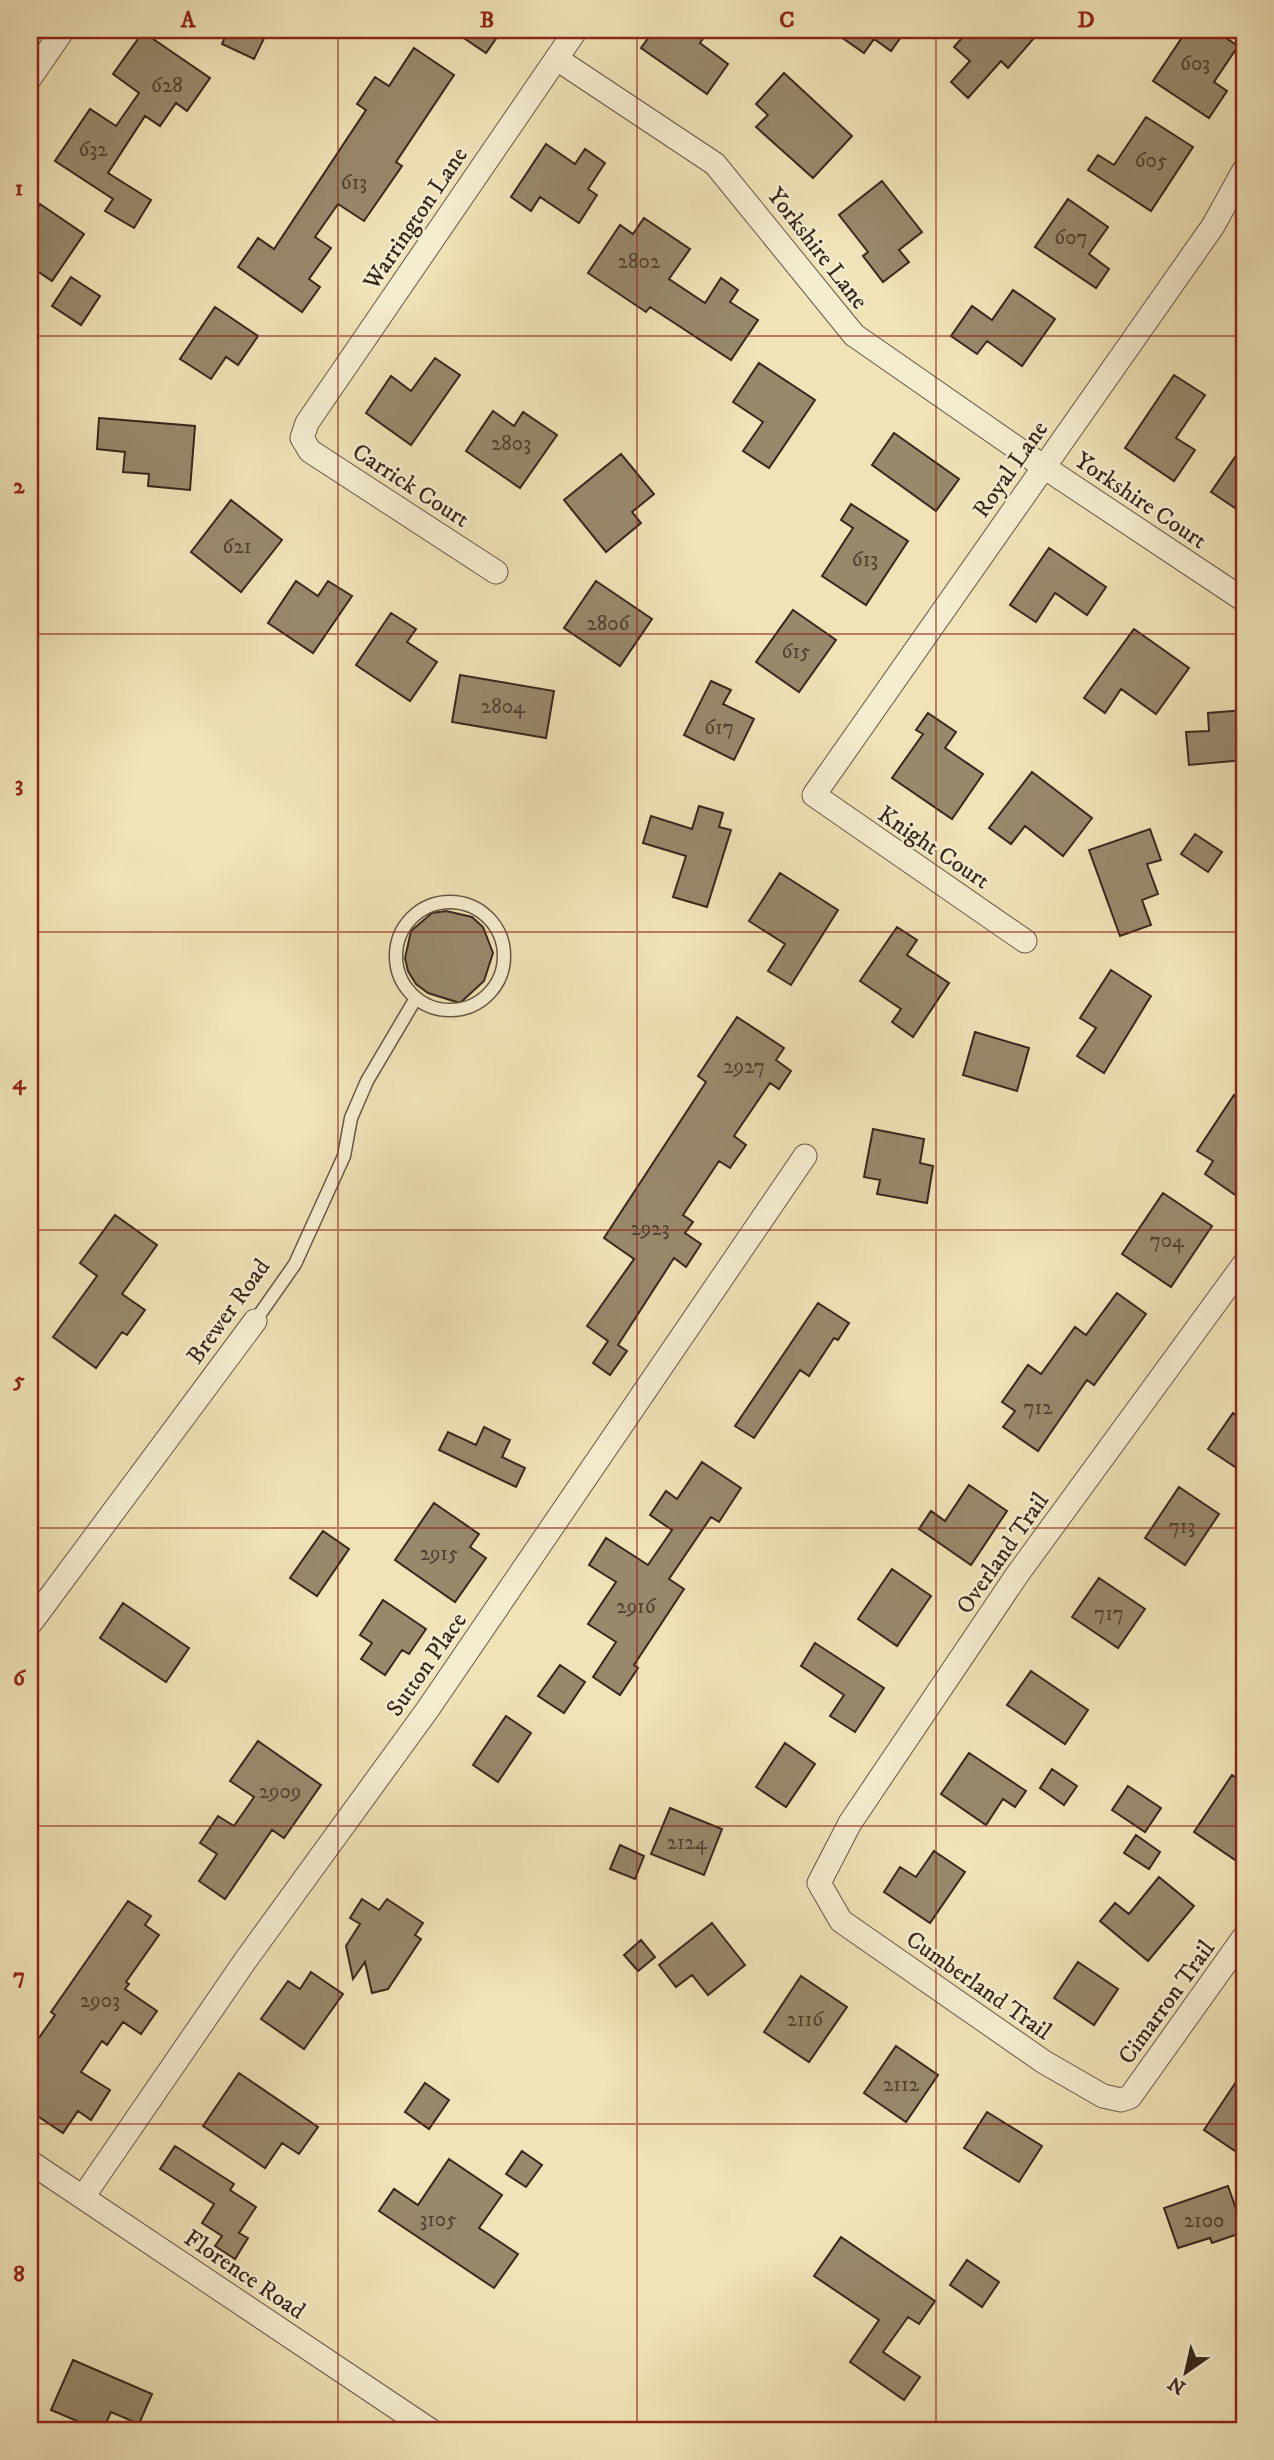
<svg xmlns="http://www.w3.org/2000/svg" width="1274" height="2460" font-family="'IM FELL DW Pica',serif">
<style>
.building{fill:#98896d;stroke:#39271c;stroke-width:2}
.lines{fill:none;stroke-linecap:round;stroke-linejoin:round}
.service-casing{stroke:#665643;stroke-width:15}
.minor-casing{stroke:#665643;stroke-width:25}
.service{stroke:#f5edd0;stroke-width:12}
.minor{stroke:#f5edd0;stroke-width:23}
.grid{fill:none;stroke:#8f2418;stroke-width:2;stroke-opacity:0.55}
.labels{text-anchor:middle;stroke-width:5;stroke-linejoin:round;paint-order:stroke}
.number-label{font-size:21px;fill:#514030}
.street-label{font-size:24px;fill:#39271c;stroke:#f5edd0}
.neatline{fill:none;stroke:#8f2418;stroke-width:2.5}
.grid-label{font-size:23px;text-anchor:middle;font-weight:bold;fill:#8f2418}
</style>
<rect width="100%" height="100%" fill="#efe3b7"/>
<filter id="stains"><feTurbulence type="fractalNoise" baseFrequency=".00286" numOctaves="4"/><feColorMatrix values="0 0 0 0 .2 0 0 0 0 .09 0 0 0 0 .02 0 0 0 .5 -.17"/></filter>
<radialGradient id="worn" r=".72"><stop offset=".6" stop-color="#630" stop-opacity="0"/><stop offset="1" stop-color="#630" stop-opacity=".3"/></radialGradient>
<!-- building -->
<path class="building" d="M 228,30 L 268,30 L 254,59 L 222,44 Z
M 452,30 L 502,30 L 486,53 Z
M 654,30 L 709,30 L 700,43 L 728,64 L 707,94 L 641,48 Z
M 831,30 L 906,30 L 891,51 L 874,39 L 864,53 Z
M 969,30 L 1041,30 L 1008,68 L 1001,61 L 968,98 L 951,82 L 970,61 L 954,47 Z
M 1187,30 L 1214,30 L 1238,46 L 1214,82 L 1227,91 L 1209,118 L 1153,81 Z
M 143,32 L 210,78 L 187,111 L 176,103 L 160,126 L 145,116 L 108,173 L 151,200 L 134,228 L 105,211 L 113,199 L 55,161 L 90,109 L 116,126 L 139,93 L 113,74 Z
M 414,48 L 454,75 L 396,162 L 402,166 L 364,221 L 338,204 L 315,237 L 331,248 L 309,279 L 320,287 L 302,312 L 238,267 L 258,238 L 274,249 L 366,110 L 357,104 L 375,77 L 389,86 Z
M 784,73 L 852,136 L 813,178 L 756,127 L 768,115 L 756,104 Z
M 1146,117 L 1193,147 L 1151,211 L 1088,170 L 1098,155 L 1114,165 Z
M 546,144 L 575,164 L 585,149 L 605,163 L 588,189 L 597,195 L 579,223 L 540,197 L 531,211 L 511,197 Z
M 882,181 L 922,232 L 899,250 L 909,262 L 883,282 L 863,256 L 868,252 L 839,215 Z
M 1068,199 L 1108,227 L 1089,254 L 1109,269 L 1096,288 L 1035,247 Z
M 40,204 L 84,234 L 52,281 L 30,266 L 30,220 Z
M 644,218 L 690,249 L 669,279 L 705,303 L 721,278 L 738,290 L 730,302 L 758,320 L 731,360 L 650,307 L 646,312 L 588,273 L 620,225 L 633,234 Z
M 71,277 L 100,296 L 81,325 L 52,306 Z
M 1013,290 L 1055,319 L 1022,366 L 987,341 L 977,354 L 951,336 L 972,306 L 992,320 Z
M 215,307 L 258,336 L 238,365 L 226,357 L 211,379 L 180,359 Z
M 435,358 L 460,375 L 411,445 L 366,413 L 391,376 L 411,391 Z
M 759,363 L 815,400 L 769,468 L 743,451 L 763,422 L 733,402 Z
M 1174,375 L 1205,395 L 1176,438 L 1195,450 L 1174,481 L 1125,448 Z
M 493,411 L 514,426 L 523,412 L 557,435 L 520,488 L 466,451 Z
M 99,418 L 195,426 L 190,490 L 148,486 L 149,474 L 123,472 L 125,452 L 97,449 Z
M 894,433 L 959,479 L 936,511 L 872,465 Z
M 1244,444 L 1244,501 L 1238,510 L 1211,492 Z
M 621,454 L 654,494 L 632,512 L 641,523 L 606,552 L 564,500 Z
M 231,500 L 282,540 L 241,592 L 191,552 Z
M 851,504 L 908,541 L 866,605 L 822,576 L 853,528 L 841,520 Z
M 1049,548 L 1106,587 L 1087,615 L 1055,593 L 1036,622 L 1010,605 Z
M 296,581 L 318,596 L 328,581 L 352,596 L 313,653 L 268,623 Z
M 596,581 L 652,619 L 620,666 L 564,628 Z
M 793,610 L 836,640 L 799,692 L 756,662 Z
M 391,613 L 416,629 L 407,642 L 437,662 L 410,701 L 356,665 Z
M 1134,629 L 1189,668 L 1156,714 L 1121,689 L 1105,713 L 1084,698 Z
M 460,675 L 554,691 L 546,738 L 452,722 Z
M 711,681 L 731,690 L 723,704 L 754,719 L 734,760 L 684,735 Z
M 1244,710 L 1244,760 L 1189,765 L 1186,732 L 1209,731 L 1208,713 Z
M 928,713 L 956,732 L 945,748 L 983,774 L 952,819 L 892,778 L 923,734 L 916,730 Z
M 1032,772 L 1092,818 L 1063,856 L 1025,826 L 1011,844 L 989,828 Z
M 699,806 L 723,813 L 719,827 L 731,830 L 707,907 L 673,897 L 686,856 L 643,843 L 651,816 L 692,829 Z
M 1150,829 L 1161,860 L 1147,864 L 1158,894 L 1142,900 L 1151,925 L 1120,936 L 1089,850 Z
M 1195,834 L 1222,852 L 1208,872 L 1181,854 Z
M 780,873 L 838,910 L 791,985 L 768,971 L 785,944 L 749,921 Z
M 446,911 L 472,917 L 483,927 L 493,953 L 484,981 L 460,1003 L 428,993 L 416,984 L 408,971 L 405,958 L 411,931 L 432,913 Z
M 897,927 L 917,940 L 907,955 L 949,983 L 913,1037 L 892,1022 L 901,1009 L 860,981 Z
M 1111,970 L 1151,996 L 1104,1073 L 1077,1056 L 1096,1028 L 1080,1018 Z
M 737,1017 L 784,1048 L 776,1060 L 791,1071 L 779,1089 L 770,1083 L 734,1136 L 746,1145 L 730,1168 L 719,1161 L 683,1215 L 693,1222 L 685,1233 L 701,1244 L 686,1267 L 674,1258 L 618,1345 L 627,1351 L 610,1375 L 593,1363 L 608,1341 L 587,1326 L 634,1259 L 604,1238 L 706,1082 L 698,1076 Z
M 975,1032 L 1029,1048 L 1017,1091 L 963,1075 Z
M 1234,1095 L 1244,1102 L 1244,1201 L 1205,1174 L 1213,1161 L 1197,1151 Z
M 873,1129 L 924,1139 L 920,1163 L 933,1166 L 927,1203 L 877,1194 L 880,1180 L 864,1177 Z
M 1163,1193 L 1212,1226 L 1171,1287 L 1122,1254 Z
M 115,1215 L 157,1245 L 122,1294 L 145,1310 L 127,1335 L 122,1332 L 96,1368 L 53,1337 L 97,1276 L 80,1263 Z
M 1117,1293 L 1146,1314 L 1094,1385 L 1087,1380 L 1038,1451 L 1003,1427 L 1015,1411 L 1002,1402 L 1028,1365 L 1041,1374 L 1075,1327 L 1086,1335 Z
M 818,1303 L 849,1323 L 838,1340 L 834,1338 L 809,1376 L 800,1370 L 754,1438 L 735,1426 Z
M 1233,1413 L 1244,1421 L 1244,1473 L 1208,1449 Z
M 484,1427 L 510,1440 L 502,1457 L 525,1468 L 516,1487 L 439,1450 L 448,1432 L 476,1445 Z
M 702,1462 L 741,1488 L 719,1522 L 711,1517 L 669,1579 L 684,1589 L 634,1665 L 638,1668 L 620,1695 L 593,1677 L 616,1642 L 588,1624 L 616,1582 L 589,1565 L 606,1538 L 648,1565 L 672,1530 L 650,1515 L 666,1491 L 677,1499 Z
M 969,1485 L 1007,1511 L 971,1565 L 919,1529 L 931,1511 L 945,1521 Z
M 1179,1487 L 1219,1514 L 1185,1565 L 1145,1538 Z
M 434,1503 L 479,1534 L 470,1547 L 486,1558 L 455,1602 L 395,1560 Z
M 323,1531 L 349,1549 L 317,1596 L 290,1578 Z
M 892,1569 L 931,1596 L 897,1646 L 858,1619 Z
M 1099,1578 L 1145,1609 L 1118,1648 L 1072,1617 Z
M 383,1600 L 426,1629 L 409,1654 L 402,1650 L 385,1675 L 361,1659 L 372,1643 L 360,1635 Z
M 123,1603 L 189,1648 L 166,1682 L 100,1638 Z
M 815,1643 L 884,1688 L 855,1732 L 830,1716 L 844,1695 L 801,1666 Z
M 560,1665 L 585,1682 L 564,1713 L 538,1696 Z
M 1031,1671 L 1088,1710 L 1065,1744 L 1007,1705 Z
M 506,1716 L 531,1733 L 498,1782 L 473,1765 Z
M 258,1741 L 321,1785 L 284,1838 L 272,1830 L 225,1899 L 199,1881 L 217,1854 L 200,1843 L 218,1816 L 234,1826 L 254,1797 L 230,1781 Z
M 785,1743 L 815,1764 L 786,1807 L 756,1787 Z
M 969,1753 L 1026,1791 L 1015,1807 L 1003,1799 L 986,1825 L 941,1794 Z
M 1052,1769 L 1077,1786 L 1064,1805 L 1040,1788 Z
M 1232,1775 L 1244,1783 L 1244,1866 L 1194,1832 Z
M 1128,1786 L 1161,1808 L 1145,1832 L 1112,1810 Z
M 670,1808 L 722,1829 L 704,1875 L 651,1854 Z
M 1136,1835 L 1160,1852 L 1149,1869 L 1124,1853 Z
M 620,1845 L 644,1856 L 635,1879 L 610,1869 Z
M 934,1851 L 965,1872 L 930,1923 L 884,1892 L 900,1867 L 916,1877 Z
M 1159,1877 L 1194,1906 L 1148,1961 L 1100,1921 L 1115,1903 L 1129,1914 Z
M 362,1899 L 379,1910 L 387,1899 L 423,1923 L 415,1935 L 421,1939 L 388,1989 L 372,1993 L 365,1962 L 353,1979 L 346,1946 L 360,1924 L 350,1918 Z
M 128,1901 L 151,1916 L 145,1925 L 159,1935 L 126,1982 L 129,1984 L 125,1989 L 157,2011 L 141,2034 L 123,2022 L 107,2045 L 102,2041 L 81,2072 L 110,2090 L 91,2120 L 78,2111 L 63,2133 L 30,2111 L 30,2038 L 36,2042 L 55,2015 L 51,2012 Z
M 712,1923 L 745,1965 L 708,1995 L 692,1975 L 676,1987 L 659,1965 Z
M 641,1940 L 655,1957 L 638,1971 L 624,1955 Z
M 1078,1962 L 1118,1989 L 1094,2025 L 1054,1998 Z
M 311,1972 L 343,1994 L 304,2049 L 261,2019 L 288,1981 L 300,1989 Z
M 801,1976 L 847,2007 L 809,2062 L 764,2032 Z
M 896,2046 L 938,2075 L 906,2122 L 864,2093 Z
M 1244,2070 L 1244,2157 L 1204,2130 Z
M 239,2073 L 318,2127 L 299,2154 L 282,2143 L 265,2168 L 203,2126 Z
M 425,2083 L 449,2100 L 429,2129 L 405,2112 Z
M 987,2112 L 1042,2146 L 1019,2182 L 964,2148 Z
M 175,2146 L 234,2184 L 230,2190 L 256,2207 L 239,2233 L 248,2238 L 235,2259 L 215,2246 L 222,2236 L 202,2223 L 214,2204 L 160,2169 Z
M 522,2151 L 542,2165 L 526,2187 L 506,2174 Z
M 449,2159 L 502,2195 L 479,2228 L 518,2254 L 494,2288 L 379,2211 L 394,2189 L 418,2205 Z
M 1228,2186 L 1244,2232 L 1212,2243 L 1210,2238 L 1178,2248 L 1164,2208 Z
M 841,2237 L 935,2301 L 919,2324 L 908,2317 L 883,2352 L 920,2377 L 904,2400 L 850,2362 L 879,2320 L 814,2276 Z
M 967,2260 L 999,2282 L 982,2307 L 950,2285 Z
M 73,2360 L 152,2394 L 139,2424 L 111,2412 L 103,2430 L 98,2430 L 51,2410 Z"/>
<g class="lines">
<defs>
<path id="service" d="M396 956a54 54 0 1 1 108 0a54 54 0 1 1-108 0Z
M 255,1321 L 295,1264 L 344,1156 L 351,1118 L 367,1081 L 416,998"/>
<path id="minor" d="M 557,59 L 715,164 L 854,335 L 1044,467 L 1244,600
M 30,78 L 63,30
M 496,572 L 310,451 L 302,438 L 307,423 L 576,30
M 1025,941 L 814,795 L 1213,226 L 1244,170
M 1244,1264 L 1017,1575 L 850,1823 L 819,1883 L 841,1921 L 1044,2062 L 1103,2096 L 1121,2100 L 1130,2097 L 1244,1937
M 30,1624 L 255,1321
M 30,2162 L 430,2430
M 83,2197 L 245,1961 L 428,1709 L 805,1156"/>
</defs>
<!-- service casing -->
<use href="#service" class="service-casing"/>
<!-- minor casing -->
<use href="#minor" class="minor-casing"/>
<!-- service -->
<use href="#service" class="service"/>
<!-- minor -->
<use href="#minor" class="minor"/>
</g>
<!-- grid -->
<path class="grid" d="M 338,30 L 338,2430M 637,30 L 637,2430M 936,30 L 936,2430M 30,336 L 1244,336M 30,634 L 1244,634M 30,932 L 1244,932M 30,1230 L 1244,1230M 30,1528 L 1244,1528M 30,1826 L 1244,1826M 30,2124 L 1244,2124"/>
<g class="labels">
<!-- number labels -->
<g class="number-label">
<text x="1195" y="70">603</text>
<text x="167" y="92">628</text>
<text x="93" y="156">632</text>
<text x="1151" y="167">605</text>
<text x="354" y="189">613</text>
<text x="1071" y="244">607</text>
<text x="639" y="268">2802</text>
<text x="511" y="450">2803</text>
<text x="237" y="553">621</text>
<text x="865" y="566">613</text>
<text x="608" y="630">2806</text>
<text x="796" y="658">615</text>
<text x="503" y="713">2804</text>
<text x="719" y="734">617</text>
<text x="744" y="1073">2927</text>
<text x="650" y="1235">2923</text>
<text x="1167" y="1247">704</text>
<text x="1038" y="1414">712</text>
<text x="1182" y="1533">713</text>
<text x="439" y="1560">2915</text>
<text x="636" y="1613">2916</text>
<text x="1109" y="1620">717</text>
<text x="280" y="1798">2909</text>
<text x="687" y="1849">2124</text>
<text x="100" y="2007">2903</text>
<text x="805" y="2026">2116</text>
<text x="901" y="2091">2112</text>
<text x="438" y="2226">3105</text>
<text x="1204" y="2227">2100</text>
</g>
<!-- street labels -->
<g class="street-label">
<text transform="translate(415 218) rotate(-56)" y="8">Warrington Lane</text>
<text transform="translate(818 248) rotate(52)" y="8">Yorkshire Lane</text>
<text transform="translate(1010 469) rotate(-55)" y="8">Royal Lane</text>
<text transform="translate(411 485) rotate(33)" y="8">Carrick Court</text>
<text transform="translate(1141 500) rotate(34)" y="8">Yorkshire Court</text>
<text transform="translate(934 847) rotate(34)" y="8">Knight Court</text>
<text transform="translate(228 1311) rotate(-54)" y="8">Brewer Road</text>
<text transform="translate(1002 1553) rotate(-55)" y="8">Overland Trail</text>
<text transform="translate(426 1664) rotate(-55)" y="8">Sutton Place</text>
<text transform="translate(979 1985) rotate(35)" y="8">Cumberland Trail</text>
<text transform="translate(1166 2002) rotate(-54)" y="8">Cimarron Trail</text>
<text transform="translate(245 2274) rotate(34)" y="8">Florence Road</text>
</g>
</g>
<!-- margin -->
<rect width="1274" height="2460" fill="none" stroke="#efe3b7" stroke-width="77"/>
<!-- north arrow -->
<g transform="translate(1186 2372) rotate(214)" stroke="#f5edd0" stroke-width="5" paint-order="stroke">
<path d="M0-5L12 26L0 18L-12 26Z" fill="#39271c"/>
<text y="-10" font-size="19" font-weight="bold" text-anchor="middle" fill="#39271c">N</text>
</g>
<rect x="38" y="38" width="1198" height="2384" class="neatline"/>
<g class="grid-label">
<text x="188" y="27">A</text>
<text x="487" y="27">B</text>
<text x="787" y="27">C</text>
<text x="1086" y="27">D</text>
<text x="19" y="195">1</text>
<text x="19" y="493">2</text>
<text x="19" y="791">3</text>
<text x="19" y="1089">4</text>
<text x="19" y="1387">5</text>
<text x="19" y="1685">6</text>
<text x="19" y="1983">7</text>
<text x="19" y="2281">8</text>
</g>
<rect width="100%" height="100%" filter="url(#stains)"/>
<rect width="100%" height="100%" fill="url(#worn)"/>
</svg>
